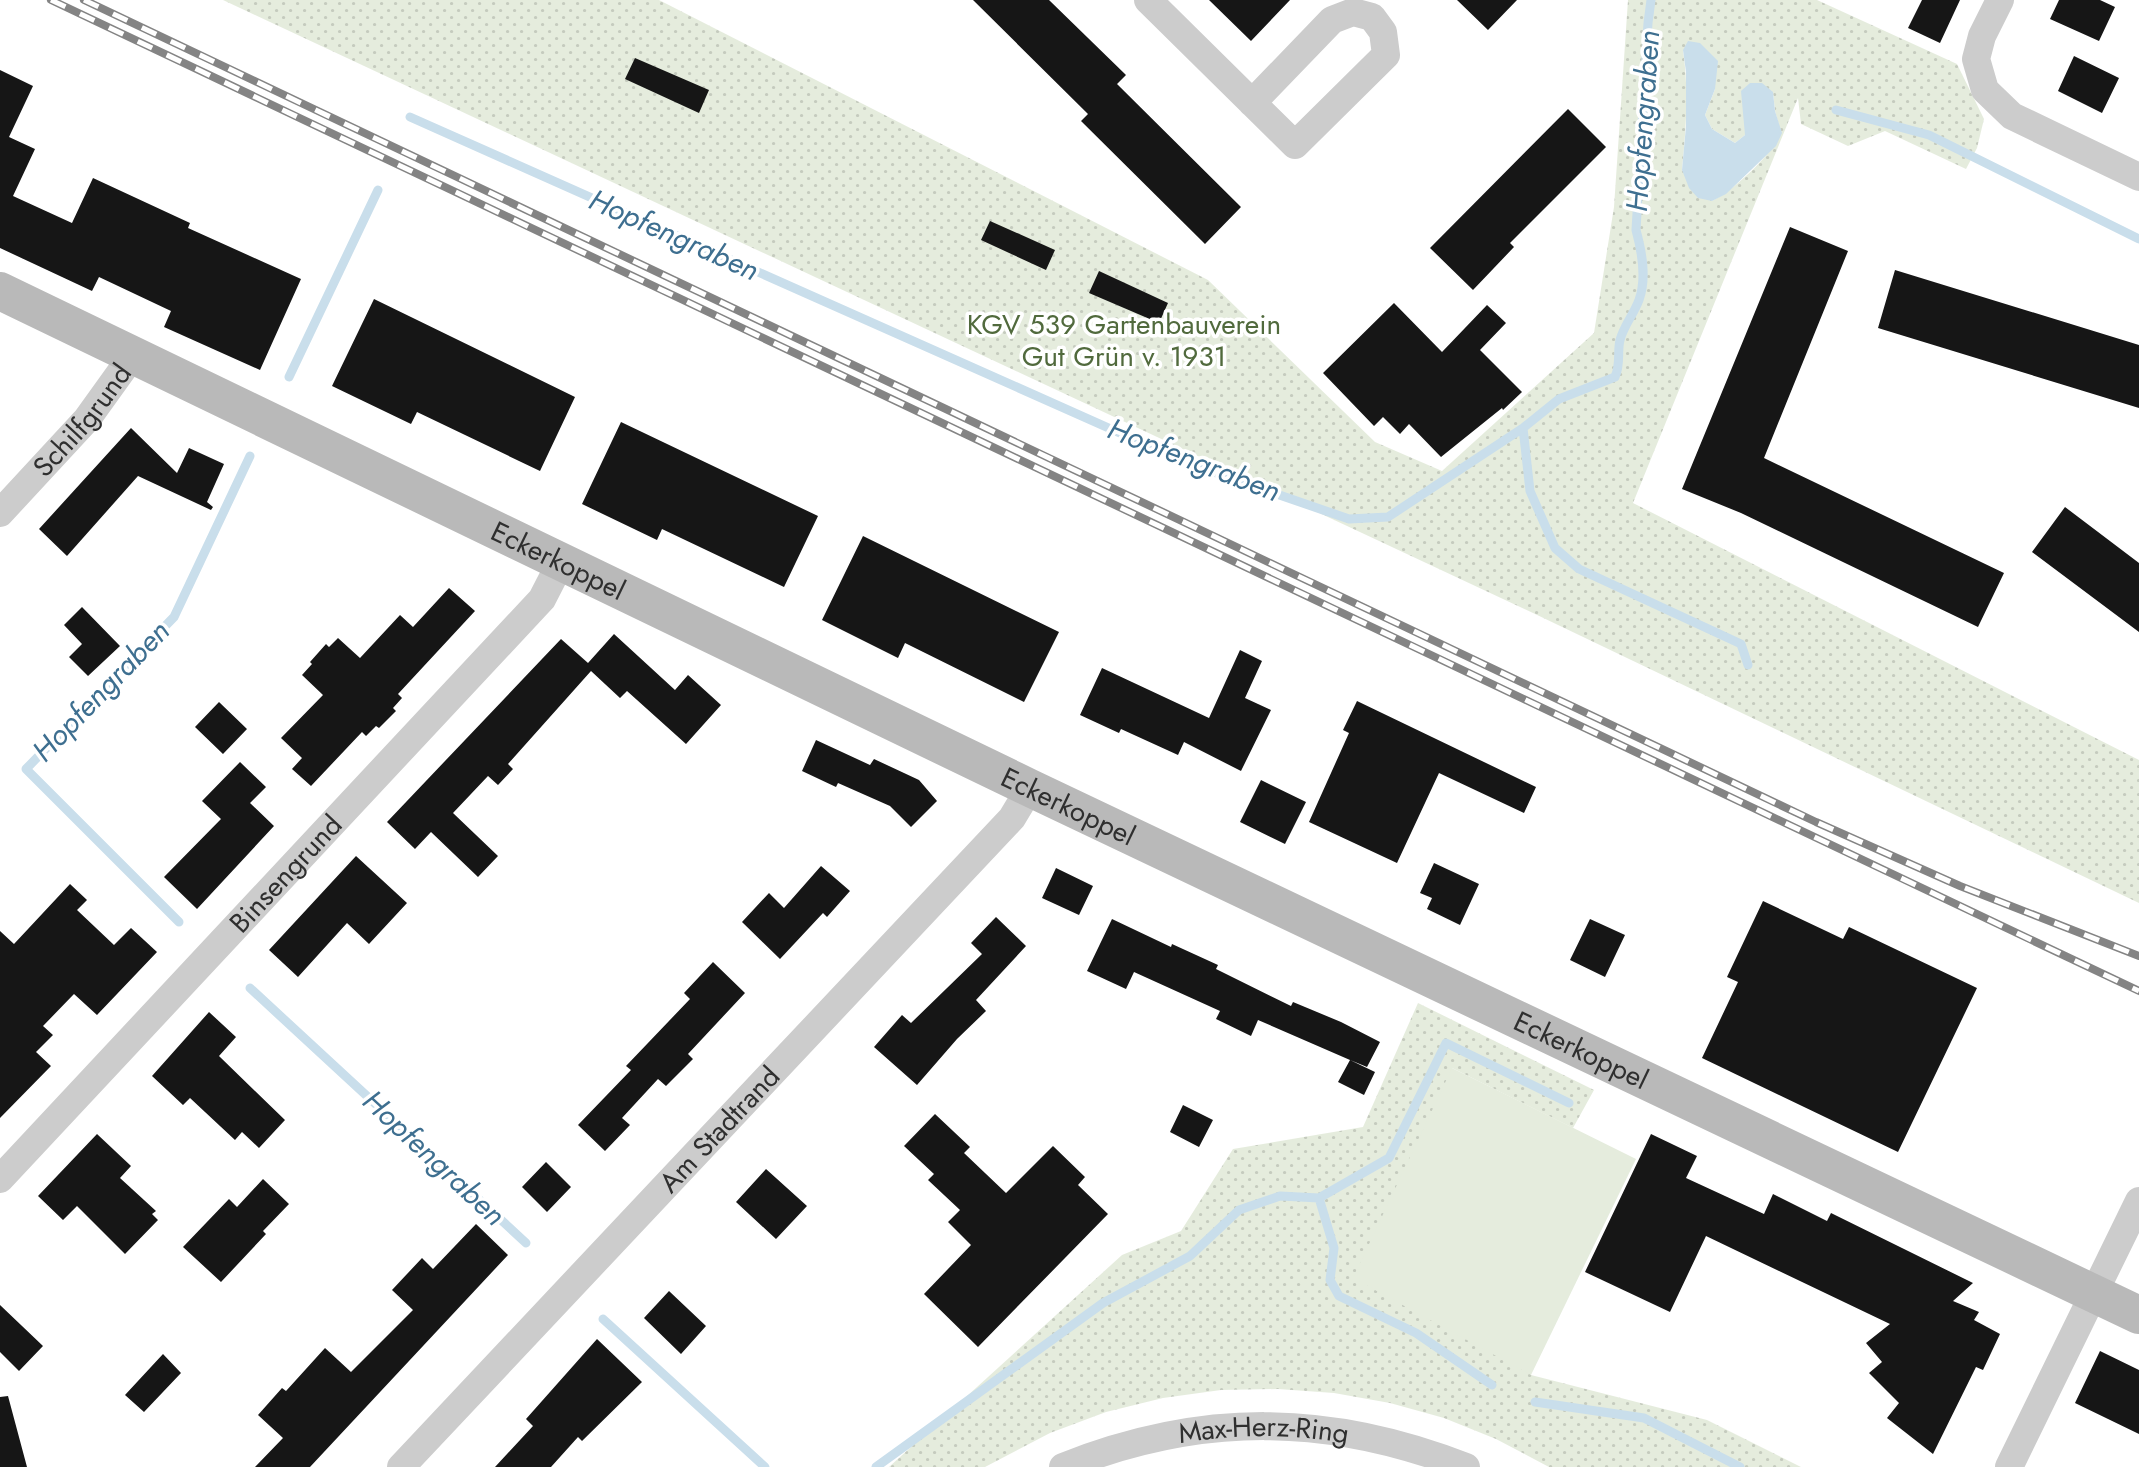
<svg xmlns="http://www.w3.org/2000/svg" width="2139" height="1467" font-family="Jost,sans-serif">
<style>
.park{fill:url(#park-dots);fill-rule:evenodd}
.pitch{fill:#e5ecdd}
.water{fill:#c9deeb}
.lines{fill:none;stroke-linecap:round;stroke-linejoin:round}
.stream{stroke:#c9deeb;stroke-width:9}
.building{fill:#161616}
.street{stroke:#ccc;stroke-width:28}
.secondary{stroke:#b9b9b9;stroke-width:38}
.rail-casing{stroke:#848484;stroke-width:8}
.rail{stroke:#fff;stroke-width:5;stroke-dasharray:16;stroke-linecap:butt}
.labels{text-anchor:middle;stroke-width:7;stroke-linejoin:round;paint-order:stroke}
.park-label{font-size:28px;fill:#516a3d;stroke:#fff}
.street-label{font-size:28px;fill:#2f2f2f;stroke:#fff}
.water-label{font-size:30px;font-style:italic;fill:#3e6f90;stroke:#fff}
</style>
<defs>
<pattern id="park-dots" width="8" height="8" patternUnits="userSpaceOnUse" patternTransform="scale(1.75)"><rect width="8" height="8" fill="#e5ecdd"/><path d="M2 2h.1M6 6h.1" fill="none" stroke="#c5cbbe" stroke-width="1.8" stroke-linecap="round"/></pattern>
</defs>
<rect width="100%" height="100%" fill="#fff"/>
<!-- park -->
<path class="park" d="M 223,0 L 659,0 L 1208,280 L 1375,442 L 1442,471 L 1594,333 L 1614,207 L 1628,0 L 1817,0 L 1957,64 L 1984,119 L 1977,148 L 1966,169 L 1885,131 L 1848,146 L 1801,124 L 1798,98 L 1633,503 L 2139,760 L 2139,903 L 1533,613 ZM 1683,50 L 1715,89 L 1705,115 L 1712,129 L 1735,143 L 1745,135 L 1745,119 L 1773,92 L 1775,111 L 1781,133 C 1773,154 1733,191 1712,201 L 1682,170 C 1686,130 1689,90 1683,50 Z
M 1418,1003 L 1594,1090 L 1573,1128 L 1452,1068 L 1531,1375 L 1707,1420 L 1801,1467 L 1549,1467 L 1496,1439 L 1444,1418 L 1390,1403 L 1334,1393 L 1278,1389 L 1221,1390 L 1163,1398 L 1106,1412 L 1050,1433 L 985,1467 L 889,1467 L 1122,1255 L 1181,1231 L 1233,1149 L 1363,1127 Z"/>
<!-- pitch -->
<path class="pitch" d="M 1452,1068 L 1636,1159 L 1531,1375 L 1353,1278 Z"/>
<!-- water -->
<path class="water" d="M 1688,41 L 1700,43 L 1718,61 L 1715,89 L 1705,115 L 1712,129 L 1735,143 L 1745,135 L 1741,91 L 1750,83 L 1762,83 L 1773,92 L 1775,111 L 1782,133 L 1776,146 L 1726,194 L 1712,201 L 1698,198 L 1689,188 L 1682,170 L 1686,126 L 1686,72 L 1683,50 Z"/>
<g class="lines">
<!-- stream -->
<path class="stream" d="M 1836,110 L 1929,135 L 2139,239
M 410,117 L 1140,442 L 1219,474 L 1349,519 L 1388,517 L 1523,428 L 1559,399 L 1615,377 C 1621,364 1617,353 1620,340 C 1624,325 1634,314 1639,300 C 1647,278 1642,252 1636,230 L 1648,23 L 1651,0
M 289,377 L 378,190
M 1523,428 L 1530,491 L 1555,548 L 1579,569 L 1741,644 L 1748,665
M 179,922 L 26,769 L 174,617 L 250,456
M 250,988 L 526,1243
M 1319,1198 L 1334,1248 L 1330,1280 L 1339,1296 L 1416,1333 L 1492,1385
M 603,1319 L 765,1467
M 1535,1402 L 1644,1418 L 1740,1467
M 876,1467 L 1103,1303 L 1190,1256 L 1239,1210 L 1280,1196 L 1319,1198 L 1389,1158 L 1446,1043 L 1569,1103"/>
</g>
<!-- building -->
<path class="building" d="M 973,0 L 1049,0 L 1126,75 L 1117,84 L 1241,207 L 1205,244 L 1081,121 L 1088,114 Z
M 1209,0 L 1290,0 L 1251,41 Z
M 1457,0 L 1517,0 L 1488,30 Z
M 1922,0 L 1960,0 L 1940,43 L 1908,28 Z
M 2059,0 L 2100,0 L 2115,7 L 2099,41 L 2050,19 Z
M 2074,56 L 2119,78 L 2102,113 L 2058,91 Z
M 635,58 L 709,90 L 699,113 L 625,79 Z
M 0,70 L 33,86 L 9,137 L 35,149 L 13,196 L 72,223 L 93,178 L 190,223 L 188,228 L 301,279 L 260,370 L 164,327 L 171,311 L 99,277 L 92,291 L 0,248 Z
M 1568,109 L 1606,147 L 1510,243 L 1514,247 L 1473,290 L 1430,248 Z
M 990,221 L 1055,250 L 1046,270 L 981,240 Z
M 1790,227 L 1848,251 L 1764,458 L 2004,573 L 1978,627 L 1741,513 L 1682,489 Z
M 1895,270 L 2139,345 L 2139,408 L 1878,328 Z
M 1099,271 L 1168,303 L 1159,323 L 1089,293 Z
M 374,299 L 575,397 L 540,471 L 417,412 L 411,424 L 332,386 Z
M 1394,303 L 1442,352 L 1487,305 L 1506,323 L 1480,350 L 1522,392 L 1503,410 L 1502,408 L 1441,457 L 1409,424 L 1400,434 L 1383,417 L 1374,426 L 1323,373 Z
M 621,422 L 818,516 L 784,587 L 662,529 L 657,540 L 582,504 Z
M 131,428 L 177,473 L 189,448 L 224,464 L 207,502 L 213,507 L 211,510 L 138,476 L 67,556 L 39,529 Z
M 2065,507 L 2139,563 L 2139,632 L 2032,552 Z
M 863,536 L 1059,632 L 1024,702 L 905,643 L 898,658 L 822,620 Z
M 449,588 L 475,611 L 398,694 L 402,698 L 393,708 L 396,711 L 379,728 L 376,726 L 366,736 L 362,732 L 311,786 L 292,769 L 302,758 L 281,738 L 323,695 L 302,675 L 312,664 L 310,662 L 326,644 L 329,647 L 338,638 L 360,658 L 400,615 L 413,627 Z
M 82,607 L 120,646 L 88,676 L 69,657 L 82,644 L 64,625 Z
M 614,634 L 675,690 L 688,675 L 721,705 L 686,744 L 627,691 L 620,698 L 591,671 L 508,764 L 513,769 L 498,785 L 488,776 L 453,813 L 498,856 L 478,877 L 431,832 L 415,849 L 387,822 L 561,639 L 588,663 Z
M 1240,650 L 1262,661 L 1245,698 L 1271,710 L 1241,771 L 1184,742 L 1178,755 L 1121,729 L 1119,733 L 1080,715 L 1102,668 L 1209,718 Z
M 1357,701 L 1536,787 L 1524,813 L 1439,773 L 1397,863 L 1309,822 L 1349,733 L 1343,730 Z
M 219,702 L 247,729 L 223,754 L 195,727 Z
M 816,740 L 870,765 L 874,759 L 919,780 L 937,801 L 911,827 L 890,806 L 838,783 L 836,787 L 802,771 Z
M 240,762 L 266,787 L 250,803 L 274,826 L 197,909 L 164,877 L 221,819 L 202,801 Z
M 1261,780 L 1306,802 L 1285,844 L 1240,822 Z
M 356,856 L 407,903 L 369,944 L 347,923 L 298,977 L 269,950 Z
M 1434,863 L 1479,884 L 1460,925 L 1427,909 L 1432,898 L 1420,893 Z
M 821,866 L 850,891 L 827,917 L 823,913 L 780,959 L 742,922 L 769,893 L 784,908 Z
M 1056,868 L 1093,886 L 1079,915 L 1042,898 Z
M 70,884 L 87,900 L 77,910 L 114,945 L 131,928 L 157,952 L 97,1015 L 74,994 L 43,1026 L 53,1035 L 36,1052 L 51,1066 L 0,1118 L 0,931 L 14,944 Z
M 1763,901 L 1843,939 L 1849,927 L 1977,988 L 1898,1152 L 1702,1058 L 1738,982 L 1727,977 Z
M 996,917 L 1026,946 L 976,1000 L 986,1011 L 957,1039 L 917,1085 L 874,1047 L 902,1015 L 911,1023 L 982,954 L 971,943 Z
M 1112,919 L 1171,947 L 1172,944 L 1218,965 L 1216,969 L 1291,1006 L 1293,1002 L 1341,1022 L 1380,1042 L 1367,1067 L 1350,1060 L 1375,1072 L 1364,1095 L 1338,1082 L 1350,1060 L 1258,1020 L 1251,1036 L 1216,1019 L 1220,1011 L 1134,972 L 1126,989 L 1087,971 Z
M 1590,919 L 1625,935 L 1605,977 L 1570,960 Z
M 713,962 L 745,993 L 688,1054 L 693,1059 L 666,1086 L 658,1079 L 622,1118 L 630,1125 L 605,1151 L 578,1125 L 631,1070 L 626,1066 L 690,999 L 684,993 Z
M 209,1012 L 236,1037 L 219,1056 L 285,1120 L 259,1148 L 242,1132 L 235,1140 L 190,1098 L 183,1105 L 152,1076 Z
M 1183,1105 L 1213,1120 L 1199,1147 L 1170,1132 Z
M 935,1114 L 970,1147 L 964,1153 L 1006,1193 L 1053,1146 L 1085,1177 L 1078,1185 L 1108,1214 L 978,1347 L 924,1294 L 971,1245 L 948,1222 L 960,1210 L 928,1180 L 934,1174 L 904,1146 Z
M 97,1134 L 131,1166 L 120,1178 L 156,1211 L 152,1214 L 158,1220 L 125,1254 L 77,1206 L 63,1220 L 38,1196 Z
M 1651,1134 L 1697,1156 L 1686,1178 L 1764,1214 L 1773,1194 L 1827,1221 L 1831,1213 L 1973,1283 L 1953,1301 L 1979,1312 L 1974,1320 L 2000,1334 L 1983,1370 L 1976,1367 L 1933,1454 L 1887,1418 L 1899,1403 L 1869,1373 L 1882,1362 L 1866,1343 L 1890,1324 L 1706,1236 L 1670,1312 L 1585,1272 Z
M 546,1162 L 571,1187 L 547,1212 L 522,1187 Z
M 766,1169 L 807,1206 L 776,1239 L 736,1202 Z
M 263,1179 L 289,1204 L 263,1231 L 266,1234 L 221,1282 L 183,1247 L 229,1199 L 237,1207 Z
M 476,1224 L 508,1255 L 310,1467 L 255,1467 L 283,1438 L 258,1415 L 282,1388 L 286,1391 L 325,1348 L 351,1372 L 413,1310 L 392,1290 L 422,1258 L 433,1269 Z
M 669,1291 L 706,1326 L 681,1354 L 644,1318 Z
M 0,1305 L 43,1346 L 19,1371 L 0,1352 Z
M 597,1339 L 642,1382 L 582,1441 L 578,1437 L 551,1467 L 495,1467 L 533,1426 L 526,1419 Z
M 2100,1351 L 2139,1370 L 2139,1434 L 2075,1403 Z
M 163,1354 L 181,1373 L 144,1412 L 125,1395 Z
M 8,1396 L 27,1467 L 0,1467 L 0,1397 Z"/>
<g class="lines">
<!-- street -->
<g class="street">
<path d="M 1148,0 L 1295,145 L 1386,55 L 1383,32 L 1372,17 L 1353,12 L 1332,20 L 1252,103"/>
<path d="M 2000,0 L 1982,36 L 1976,59 L 1985,90 L 2012,116 L 2139,177"/>
<path id="s1" d="M 0,513 L 87,419 L 133,355"/>
<path id="s2" d="M 0,1179 L 542,599 L 561,562"/>
<path id="s3" d="M 401,1467 L 1012,818 L 1030,788"/>
<path id="s4" d="M 1063,1467 C 1201,1412 1328,1413 1466,1467"/>
<path d="M 2009,1467 L 2139,1201"/>
</g>
<!-- secondary -->
<path class="secondary" id="s5" d="M 0,291 L 1030,788 L 2139,1315"/>
<defs>
<path id="rail" d="M 51,0 L 2139,991
M 84,0 L 1816,822 L 1960,886 L 2139,956"/>
</defs>
<!-- rail casing -->
<use href="#rail" class="rail-casing"/>
<!-- rail -->
<use href="#rail" class="rail"/>
</g>
<g class="labels">
<!-- park labels -->
<g class="park-label">
<text x="1124" y="334">KGV 539 Gartenbauverein<tspan x="1124" dy="32">Gut Grün v. 1931</tspan></text>
</g>
<!-- street labels -->
<g class="street-label">
<text dy="10" stroke="none"><textPath href="#s1" startOffset="124">Schilfgrund</textPath></text>
<text dy="10" stroke="none"><textPath href="#s5" startOffset="620">Eckerkoppel</textPath></text>
<text dy="10" stroke="none"><textPath href="#s5" startOffset="1186">Eckerkoppel</textPath></text>
<text dy="10" stroke="none"><textPath href="#s2" startOffset="418">Binsengrund</textPath></text>
<text dy="10" stroke="none"><textPath href="#s5" startOffset="1754">Eckerkoppel</textPath></text>
<text dy="10" stroke="none"><textPath href="#s3" startOffset="464">Am Stadtrand</textPath></text>
<text dy="10" stroke="none"><textPath href="#s4" startOffset="206">Max-Herz-Ring</textPath></text>
</g>
<!-- water labels -->
<g class="water-label">
<text transform="translate(1643 121) rotate(-86)" y="10">Hopfengraben</text>
<text transform="translate(674 235) rotate(24)" y="10">Hopfengraben</text>
<text transform="translate(1194 460) rotate(21)" y="10">Hopfengraben</text>
<text transform="translate(101 691) rotate(-46)" y="10">Hopfengraben</text>
<text transform="translate(434 1158) rotate(43)" y="10">Hopfengraben</text>
</g>
</g>
</svg>
